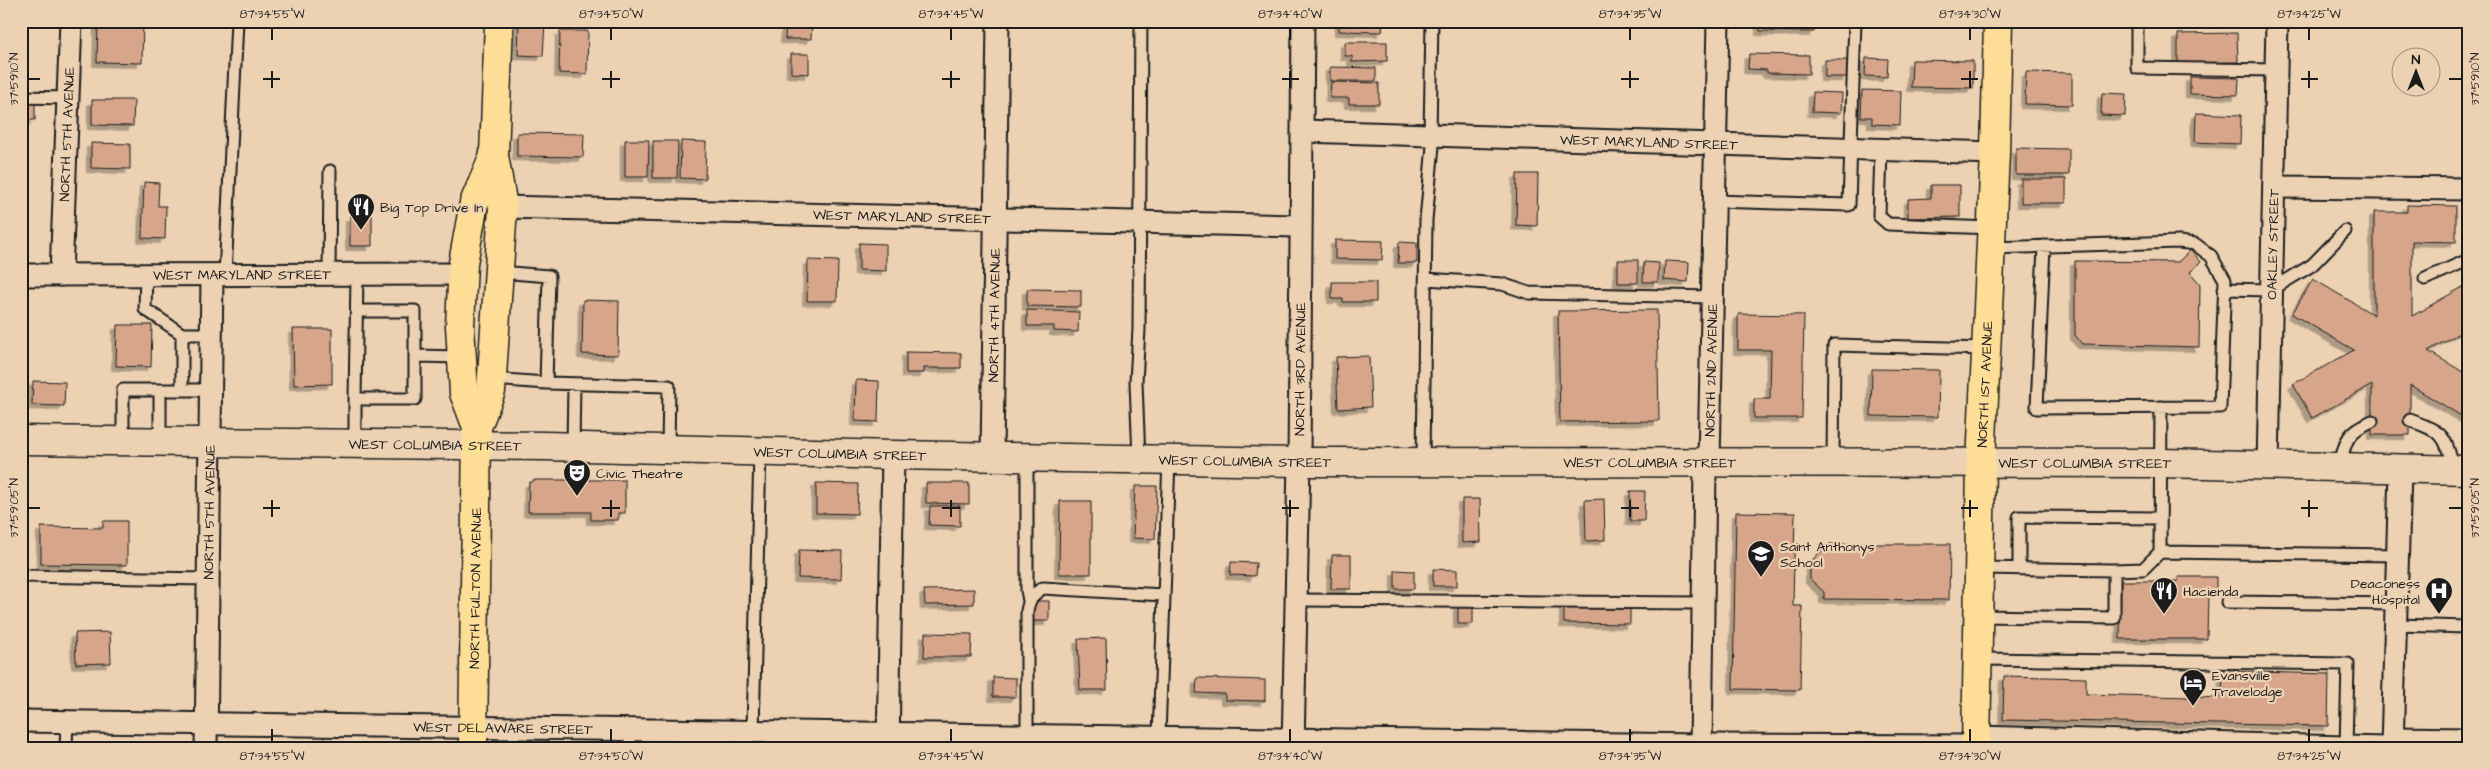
<svg xmlns="http://www.w3.org/2000/svg" width="2489" height="769" font-family="'Architects Daughter',sans-serif">
<style>
.building{fill:#d7a68a;stroke:#1c1c1c;filter:url(#shadow)}
.lines{fill:none;stroke-linecap:round;stroke-linejoin:round}
.service-casing{stroke:#1c1c1c;stroke-width:15}
.minor-casing{stroke:#1c1c1c;stroke-width:25}
.secondary-casing{stroke:#1c1c1c;stroke-width:31}
.primary-casing{stroke:#1c1c1c;stroke-width:31}
.service{stroke:#ecd2b3;stroke-width:11}
.minor{stroke:#ecd2b3;stroke-width:21}
.secondary{stroke:#ecd2b3;stroke-width:28}
.primary{stroke:#fede96;stroke-width:28}
.ticks{fill:none;stroke:#1c1c1c;stroke-width:2}
.labels{text-anchor:middle;stroke-width:4.5;stroke-linejoin:round;paint-order:stroke}
.street-label{font-size:14px;fill:#1c1c1c;stroke:#ecd2b3}
.poi-label{font-size:14px;fill:#1c1c1c;stroke:#ecd2b3;text-anchor:start}
.neatline{fill:none;stroke:#1c1c1c;stroke-width:2}
.ticks-label{font-size:12px;text-anchor:middle;fill:#1c1c1c}
</style>
<defs>
<filter id="shadow"><feDropShadow dx="-4.5" dy="4.5" stdDeviation="0" flood-color="#0004"/></filter>
</defs>
<rect width="100%" height="100%" fill="#ecd2b3"/>
<filter id="ink" filterUnits="userSpaceOnUse"><feTurbulence type="fractalNoise" baseFrequency=".02" numOctaves="2"/><feDisplacementMap in="SourceGraphic" scale="10" xChannelSelector="R" yChannelSelector="G"/><feConvolveMatrix kernelMatrix="1 2 1 2 8 2 1 2 1" color-interpolation-filters="sRGB"/></filter>
<g filter="url(#ink)">
<!-- building -->
<path class="building" d="M 98,21 L 143,21 L 142,63 L 97,62 Z
M 519,21 L 545,22 L 543,56 L 518,55 Z
M 786,21 L 812,21 L 811,39 L 785,39 Z
M 1339,21 L 1383,21 L 1382,32 L 1339,31 Z
M 1760,21 L 1815,21 L 1814,32 L 1760,31 Z
M 560,31 L 588,31 L 587,74 L 559,73 Z
M 2237,33 L 2238,62 L 2178,63 L 2178,34 Z
M 1345,42 L 1387,42 L 1387,61 L 1352,62 L 1352,56 L 1345,56 Z
M 791,54 L 809,54 L 809,74 L 791,73 Z
M 1749,54 L 1809,55 L 1809,74 L 1767,73 L 1767,70 L 1748,69 Z
M 1866,58 L 1888,59 L 1887,77 L 1865,76 Z
M 1825,60 L 1848,60 L 1847,77 L 1825,77 Z
M 1912,60 L 1973,61 L 1973,88 L 1911,87 Z
M 1330,67 L 1376,68 L 1376,81 L 1330,81 Z
M 2026,72 L 2072,73 L 2072,105 L 2025,104 Z
M 2190,77 L 2239,78 L 2238,95 L 2190,94 Z
M 1331,82 L 1379,83 L 1379,104 L 1349,104 L 1349,98 L 1330,98 Z
M 1862,90 L 1901,91 L 1900,125 L 1872,124 L 1872,117 L 1861,117 Z
M 1813,92 L 1842,93 L 1841,113 L 1812,112 Z
M 2102,93 L 2126,94 L 2125,116 L 2101,115 Z
M 92,100 L 134,100 L 133,126 L 92,125 Z
M 21,103 L 35,103 L 35,120 L 21,120 Z
M 2196,113 L 2241,115 L 2240,144 L 2195,142 Z
M 517,133 L 584,134 L 583,157 L 517,156 Z
M 625,140 L 649,140 L 648,177 L 625,177 Z
M 653,141 L 678,141 L 677,178 L 653,178 Z
M 681,141 L 706,142 L 705,179 L 680,178 Z
M 91,143 L 130,144 L 130,169 L 91,168 Z
M 2016,148 L 2069,149 L 2069,175 L 2016,175 Z
M 1517,174 L 1538,174 L 1537,226 L 1516,225 Z
M 2021,179 L 2066,179 L 2066,203 L 2021,203 Z
M 144,182 L 159,183 L 158,206 L 166,206 L 165,239 L 142,238 Z
M 1931,185 L 1960,185 L 1960,217 L 1908,218 L 1908,199 L 1931,198 Z
M 2407,205 L 2456,206 L 2456,242 L 2412,241 L 2412,316 L 2468,284 L 2468,328 L 2428,351 L 2468,375 L 2468,420 L 2410,385 L 2410,435 L 2372,435 L 2372,385 L 2312,418 L 2293,384 L 2354,350 L 2292,314 L 2313,279 L 2374,315 L 2374,212 L 2407,212 Z
M 350,216 L 372,216 L 372,246 L 350,246 Z
M 1335,240 L 1383,241 L 1382,260 L 1335,259 Z
M 1399,242 L 1417,243 L 1417,263 L 1398,263 Z
M 859,243 L 886,244 L 886,271 L 859,270 Z
M 2191,250 L 2201,262 L 2190,272 L 2200,284 L 2199,347 L 2082,344 L 2075,335 L 2075,261 L 2178,262 Z
M 808,260 L 838,261 L 837,301 L 807,301 Z
M 1618,260 L 1638,260 L 1638,283 L 1618,283 Z
M 1665,261 L 1689,262 L 1688,282 L 1664,280 Z
M 1644,262 L 1659,263 L 1658,282 L 1643,282 Z
M 1332,282 L 1376,282 L 1376,302 L 1343,302 L 1343,299 L 1332,299 Z
M 1027,289 L 1081,290 L 1081,307 L 1027,306 Z
M 583,300 L 619,301 L 618,355 L 582,354 Z
M 1027,310 L 1079,312 L 1078,332 L 1054,331 L 1054,326 L 1027,326 Z
M 1657,310 L 1659,421 L 1560,422 L 1558,311 Z
M 1738,314 L 1804,315 L 1802,418 L 1754,418 L 1754,399 L 1770,399 L 1771,350 L 1738,350 Z
M 117,325 L 152,325 L 151,367 L 116,366 Z
M 293,329 L 332,329 L 332,384 L 294,385 Z
M 906,352 L 961,353 L 961,368 L 924,368 L 924,373 L 906,373 Z
M 1369,356 L 1371,407 L 1338,409 L 1336,357 Z
M 1872,369 L 1939,370 L 1938,417 L 1871,416 Z
M 856,380 L 879,381 L 878,422 L 855,421 Z
M 33,381 L 65,382 L 64,406 L 32,405 Z
M 535,480 L 625,480 L 625,513 L 618,513 L 618,520 L 591,520 L 591,512 L 528,512 L 529,483 Z
M 816,483 L 858,484 L 857,514 L 816,513 Z
M 926,483 L 969,483 L 969,504 L 926,503 Z
M 1135,486 L 1157,486 L 1155,539 L 1133,538 Z
M 1630,491 L 1645,491 L 1644,521 L 1630,521 Z
M 1462,499 L 1480,499 L 1481,542 L 1462,543 Z
M 1604,499 L 1605,540 L 1586,541 L 1585,500 Z
M 1060,501 L 1091,501 L 1091,574 L 1059,574 Z
M 930,506 L 960,506 L 960,526 L 929,525 Z
M 1736,512 L 1795,513 L 1793,606 L 1802,606 L 1800,690 L 1733,689 Z
M 103,521 L 127,521 L 127,565 L 41,564 L 41,527 L 103,528 Z
M 1829,544 L 1950,544 L 1949,600 L 1824,599 L 1824,592 L 1810,579 L 1810,563 L 1819,553 L 1829,549 Z
M 799,550 L 842,551 L 841,579 L 798,578 Z
M 1332,555 L 1351,555 L 1351,589 L 1331,589 Z
M 1231,562 L 1256,563 L 1255,576 L 1230,575 Z
M 1433,569 L 1457,570 L 1457,586 L 1433,586 Z
M 1395,570 L 1414,571 L 1414,589 L 1395,589 Z
M 2178,577 L 2216,577 L 2216,592 L 2208,592 L 2207,639 L 2120,639 L 2121,581 L 2178,581 Z
M 974,589 L 974,604 L 925,605 L 924,590 Z
M 1033,601 L 1049,601 L 1049,621 L 1033,621 Z
M 1564,603 L 1630,604 L 1630,624 L 1564,623 Z
M 1458,605 L 1473,605 L 1473,624 L 1458,624 Z
M 110,632 L 111,663 L 76,664 L 75,633 Z
M 925,633 L 972,634 L 971,657 L 924,657 Z
M 1106,638 L 1107,690 L 1080,690 L 1078,639 Z
M 2223,671 L 2329,674 L 2328,726 L 2003,720 L 2004,676 L 2086,678 L 2086,694 L 2222,698 Z
M 993,677 L 1016,678 L 1016,697 L 993,697 Z
M 1197,678 L 1265,680 L 1265,701 L 1225,700 L 1225,694 L 1196,693 Z"/>
<g class="lines">
<defs>
<path id="service" d="M 2137,21 L 2137,68 L 2276,70
M 21,97 L 68,98
M 1430,135 L 1432,21
M 1881,150 L 1879,216 L 1888,224 L 1991,228
M 1714,201 L 1849,205 L 1855,21
M 1990,248 L 2179,242 L 2195,244 L 2211,256 L 2225,280 L 2220,407 L 2037,408 L 2044,246
M 499,272 L 549,276 L 546,383 L 669,386 L 668,449
M 329,275 L 330,171
M 225,276 L 237,21
M 1426,279 L 1502,284 L 1529,293 L 1712,297
M 2425,279 L 2468,260
M 2224,289 L 2271,290 L 2312,265 L 2345,231
M 182,334 L 212,334
M 415,356 L 462,357
M 492,379 L 546,383
M 160,390 L 160,442
M 182,390 L 211,390
M 355,399 L 357,275
M 2161,407 L 2160,552 L 2398,555
M 2410,420 C 2446,434 2444,434 2454,470
M 123,441 L 123,390 L 182,390 L 182,334 L 145,309 L 146,275
M 355,444 L 355,399 L 415,399 L 415,311 L 357,311
M 573,447 L 574,384
M 1027,457 L 1027,590 L 1029,601
M 1139,459 L 1136,382 L 1139,329 L 1141,21
M 1423,462 L 1426,220 L 1434,135
M 1833,463 L 1834,345 L 1986,349
M 2339,468 C 2346,441 2345,433 2372,421
M 2019,569 L 2019,517 L 2160,518
M 2114,570 L 2143,569 L 2160,552
M 21,576 L 209,579
M 1297,600 L 1703,603
M 2227,602 L 2397,604
M 1980,616 L 2114,618 L 2114,570 L 1980,568
M 2396,625 L 2468,627
M 1979,659 L 2348,664 L 2346,747
M 753,730 L 760,452
M 1027,735 L 1027,611 C 1029,599 1033,594 1043,588 L 1163,595
M 1159,736 L 1169,459
M 66,748 L 67,722
M 630,748 L 630,728
M 744,748 L 745,730"/>
<g id="minor">
<path id="s1" d="M 1303,131 L 1995,153"/>
<path d="M 2274,187 L 2468,189"/>
<path id="s2" d="M 503,207 L 1300,226"/>
<path id="s3" d="M 21,275 L 463,274"/>
<path id="s4" d="M 61,275 L 71,21"/>
<path id="s5" d="M 992,457 L 998,21"/>
<path id="s6" d="M 2268,466 L 2277,21"/>
<path id="s7" d="M 21,721 L 1701,745 L 1977,746"/>
<path d="M 1977,737 L 2385,748"/>
<path d="M 2393,738 L 2468,739"/>
<path id="s8" d="M 206,748 L 212,276"/>
<path d="M 888,748 L 893,455"/>
<path id="s9" d="M 1293,748 L 1299,462 L 1303,21"/>
<path id="s10" d="M 1701,748 L 1705,470 L 1709,462 L 1718,21"/>
<path d="M 2392,748 L 2400,470"/>
</g>
<g id="secondary">
<path id="s11" d="M 21,440 L 544,446 L 893,455 L 1299,462 L 2160,463 L 2468,470"/>
</g>
<g id="primary">
<path d="M 477,427 L 464,393 L 460,326 L 463,263 L 474,203 L 494,156"/>
<path id="s12" d="M 473,748 L 477,427 L 491,391 L 503,207 L 494,156 L 499,21"/>
<path id="s13" d="M 1976,748 L 1981,464 L 1995,153 L 1998,21"/>
</g>
</defs>
<!-- service casing -->
<use href="#service" class="service-casing"/>
<!-- minor casing -->
<use href="#minor" class="minor-casing"/>
<!-- secondary casing -->
<use href="#secondary" class="secondary-casing"/>
<!-- primary casing -->
<use href="#primary" class="primary-casing"/>
<!-- service -->
<use href="#service" class="service"/>
<!-- minor -->
<use href="#minor" class="minor"/>
<!-- secondary -->
<use href="#secondary" class="secondary"/>
<!-- primary -->
<use href="#primary" class="primary"/>
</g>
</g>
<!-- ticks -->
<path class="ticks" d="M 272,28 L 272,40M 611,28 L 611,40M 951,28 L 951,40M 1290,28 L 1290,40M 1630,28 L 1630,40M 1970,28 L 1970,40M 2309,28 L 2309,40M 272,71 L 272,88M 611,71 L 611,88M 951,71 L 951,88M 1290,71 L 1290,88M 1630,71 L 1630,88M 1970,71 L 1970,88M 2309,71 L 2309,88M 28,79 L 40,79M 263,79 L 280,79M 602,79 L 620,79M 942,79 L 960,79M 1282,79 L 1299,79M 1621,79 L 1639,79M 1961,79 L 1978,79M 2301,79 L 2318,79M 2449,79 L 2462,79M 272,500 L 272,517M 611,500 L 611,517M 951,500 L 951,517M 1290,500 L 1290,517M 1630,500 L 1630,517M 1970,500 L 1970,517M 2309,500 L 2309,517M 28,508 L 40,508M 263,508 L 280,508M 602,508 L 620,508M 942,508 L 960,508M 1282,508 L 1299,508M 1621,508 L 1639,508M 1961,508 L 1978,508M 2301,508 L 2318,508M 2449,508 L 2462,508M 272,729 L 272,742M 611,729 L 611,742M 951,729 L 951,742M 1290,729 L 1290,742M 1630,729 L 1630,742M 1970,729 L 1970,742M 2309,729 L 2309,742"/>
<!-- icons -->
<defs>
<symbol id="restaurant-pin" viewBox="-11 -11 22 30"><path d="M0 17L-7.5 6A9.5 9.5 0 1 1 7.5 6Z" fill="#1c1c1c" stroke="#ecd2b3"/><path d="M-5-6h1v4h1v-4h1v4h1v-4h1v5L-1.5 .5V6h-2V.5L-5-1ZM5-6V6H3V1.5H1.5Q1.5-4 5-6Z" fill="#fff"/></symbol>
<symbol id="theatre-pin" viewBox="-11 -11 22 30"><path d="M0 17L-7.5 6A9.5 9.5 0 1 1 7.5 6Z" fill="#1c1c1c" stroke="#ecd2b3"/><path d="M-5-5.5Q0-4 5-5.5V0Q5 5 0 6Q-5 5-5 0ZM-3.3-2.5H-1v1.5H-3.3ZM1-2.5H3.3v1.5H1ZM-2.8 1Q0 5.5 2.8 1Z" fill="#fff"/></symbol>
<symbol id="school-pin" viewBox="-11 -11 22 30"><path d="M0 17L-7.5 6A9.5 9.5 0 1 1 7.5 6Z" fill="#1c1c1c" stroke="#ecd2b3"/><path d="M0-5L7-2L0 1L-7-2ZM-4 1L0 2.5L4 1V4Q0 6-4 4Z" fill="#fff"/></symbol>
<symbol id="hospital-pin" viewBox="-11 -11 22 30"><path d="M0 17L-7.5 6A9.5 9.5 0 1 1 7.5 6Z" fill="#1c1c1c" stroke="#ecd2b3"/><path d="M-5-5h3v3.5h4V-5h3V5h-3V1.5h-4V5h-3Z" fill="#fff"/></symbol>
<symbol id="hotel-pin" viewBox="-11 -11 22 30"><path d="M0 17L-7.5 6A9.5 9.5 0 1 1 7.5 6Z" fill="#1c1c1c" stroke="#ecd2b3"/><path d="M-6-4.5h1.5V1H6V5H4.5V3h-9V5H-6ZM-4 0a1.8 1.8 0 1 1 3.6 0ZM.5 0V-2.5h3Q6-2.5 6 0Z" fill="#fff"/></symbol>
</defs>
<g fill-rule="evenodd">
<use href="#restaurant-pin" x="345" y="191" width="32" height="43"/>
<use href="#theatre-pin" x="561" y="457" width="32" height="43"/>
<use href="#school-pin" x="1745" y="538" width="32" height="43"/>
<use href="#restaurant-pin" x="2148" y="575" width="32" height="43"/>
<use href="#hospital-pin" x="2423" y="575" width="32" height="43"/>
<use href="#hotel-pin" x="2177" y="667" width="32" height="43"/>
</g>
<g class="labels">
<!-- street labels -->
<g class="street-label">
<text dy="5" stroke="none"><textPath href="#s4" startOffset="141">NORTH 5TH AVENUE</textPath></text>
<text dy="5" stroke="none"><textPath href="#s1" startOffset="346">WEST MARYLAND STREET</textPath></text>
<text dy="5" stroke="none"><textPath href="#s2" startOffset="399">WEST MARYLAND STREET</textPath></text>
<text dy="5" stroke="none"><textPath href="#s6" startOffset="222">OAKLEY STREET</textPath></text>
<text dy="5" stroke="none"><textPath href="#s3" startOffset="221">WEST MARYLAND STREET</textPath></text>
<text dy="5" stroke="none"><textPath href="#s5" startOffset="142">NORTH 4TH AVENUE</textPath></text>
<text dy="5" stroke="none"><textPath href="#s9" startOffset="379">NORTH 3RD AVENUE</textPath></text>
<text dy="5" stroke="none"><textPath href="#s10" startOffset="379">NORTH 2ND AVENUE</textPath></text>
<text dy="5" stroke="none"><textPath href="#s13" startOffset="364">NORTH 1ST AVENUE</textPath></text>
<text dy="5" stroke="none"><textPath href="#s11" startOffset="414">WEST COLUMBIA STREET</textPath></text>
<text dy="5" stroke="none"><textPath href="#s11" startOffset="819">WEST COLUMBIA STREET</textPath></text>
<text dy="5" stroke="none"><textPath href="#s11" startOffset="1224">WEST COLUMBIA STREET</textPath></text>
<text dy="5" stroke="none"><textPath href="#s11" startOffset="1629">WEST COLUMBIA STREET</textPath></text>
<text dy="5" stroke="none"><textPath href="#s11" startOffset="2064">WEST COLUMBIA STREET</textPath></text>
<text dy="5" stroke="none"><textPath href="#s8" startOffset="236">NORTH 5TH AVENUE</textPath></text>
<text dy="5" stroke="none"><textPath href="#s12" startOffset="160">NORTH FULTON AVENUE</textPath></text>
<text dy="5" stroke="none"><textPath href="#s7" startOffset="482">WEST DELAWARE STREET</textPath></text>
</g>
<!-- poi labels -->
<g class="poi-label">
<text x="380" y="212">Big Top Drive In</text>
<text x="596" y="478">Civic Theatre</text>
<text x="1780" y="551">Saint Anthonys<tspan x="1780" dy="16">School</tspan></text>
<text x="2420" y="588" text-anchor="end">Deaconess<tspan x="2420" dy="16">Hospital</tspan></text>
<text x="2183" y="596">Hacienda</text>
<text x="2212" y="680">Evansville<tspan x="2212" dy="16">Travelodge</tspan></text>
</g>
</g>
<!-- margin -->
<rect width="2489" height="769" fill="none" stroke="#ecd2b3" stroke-width="55"/>
<!-- north arrow -->
<g transform="translate(2416 72)"><circle r="24" fill="#ecd2b3" stroke="#998977"/>
<path d="M0-4L9 19L0 12L-9 19Z" fill="#1c1c1c"/>
<text y="-8" font-size="14" font-weight="bold" text-anchor="middle" fill="#1c1c1c">N</text>
</g>
<rect x="28" y="28" width="2434" height="714" class="neatline"/>
<g class="ticks-label">
<text x="272" y="18">87°34'55"W</text>
<text x="611" y="18">87°34'50"W</text>
<text x="951" y="18">87°34'45"W</text>
<text x="1290" y="18">87°34'40"W</text>
<text x="1630" y="18">87°34'35"W</text>
<text x="1970" y="18">87°34'30"W</text>
<text x="2309" y="18">87°34'25"W</text>
<text transform="translate(14 79) rotate(-90)" y="4">37°59'10"N</text>
<text transform="translate(2475 79) rotate(-90)" y="4">37°59'10"N</text>
<text transform="translate(14 508) rotate(-90)" y="4">37°59'05"N</text>
<text transform="translate(2475 508) rotate(-90)" y="4">37°59'05"N</text>
<text x="272" y="760">87°34'55"W</text>
<text x="611" y="760">87°34'50"W</text>
<text x="951" y="760">87°34'45"W</text>
<text x="1290" y="760">87°34'40"W</text>
<text x="1630" y="760">87°34'35"W</text>
<text x="1970" y="760">87°34'30"W</text>
<text x="2309" y="760">87°34'25"W</text>
</g>
</svg>
